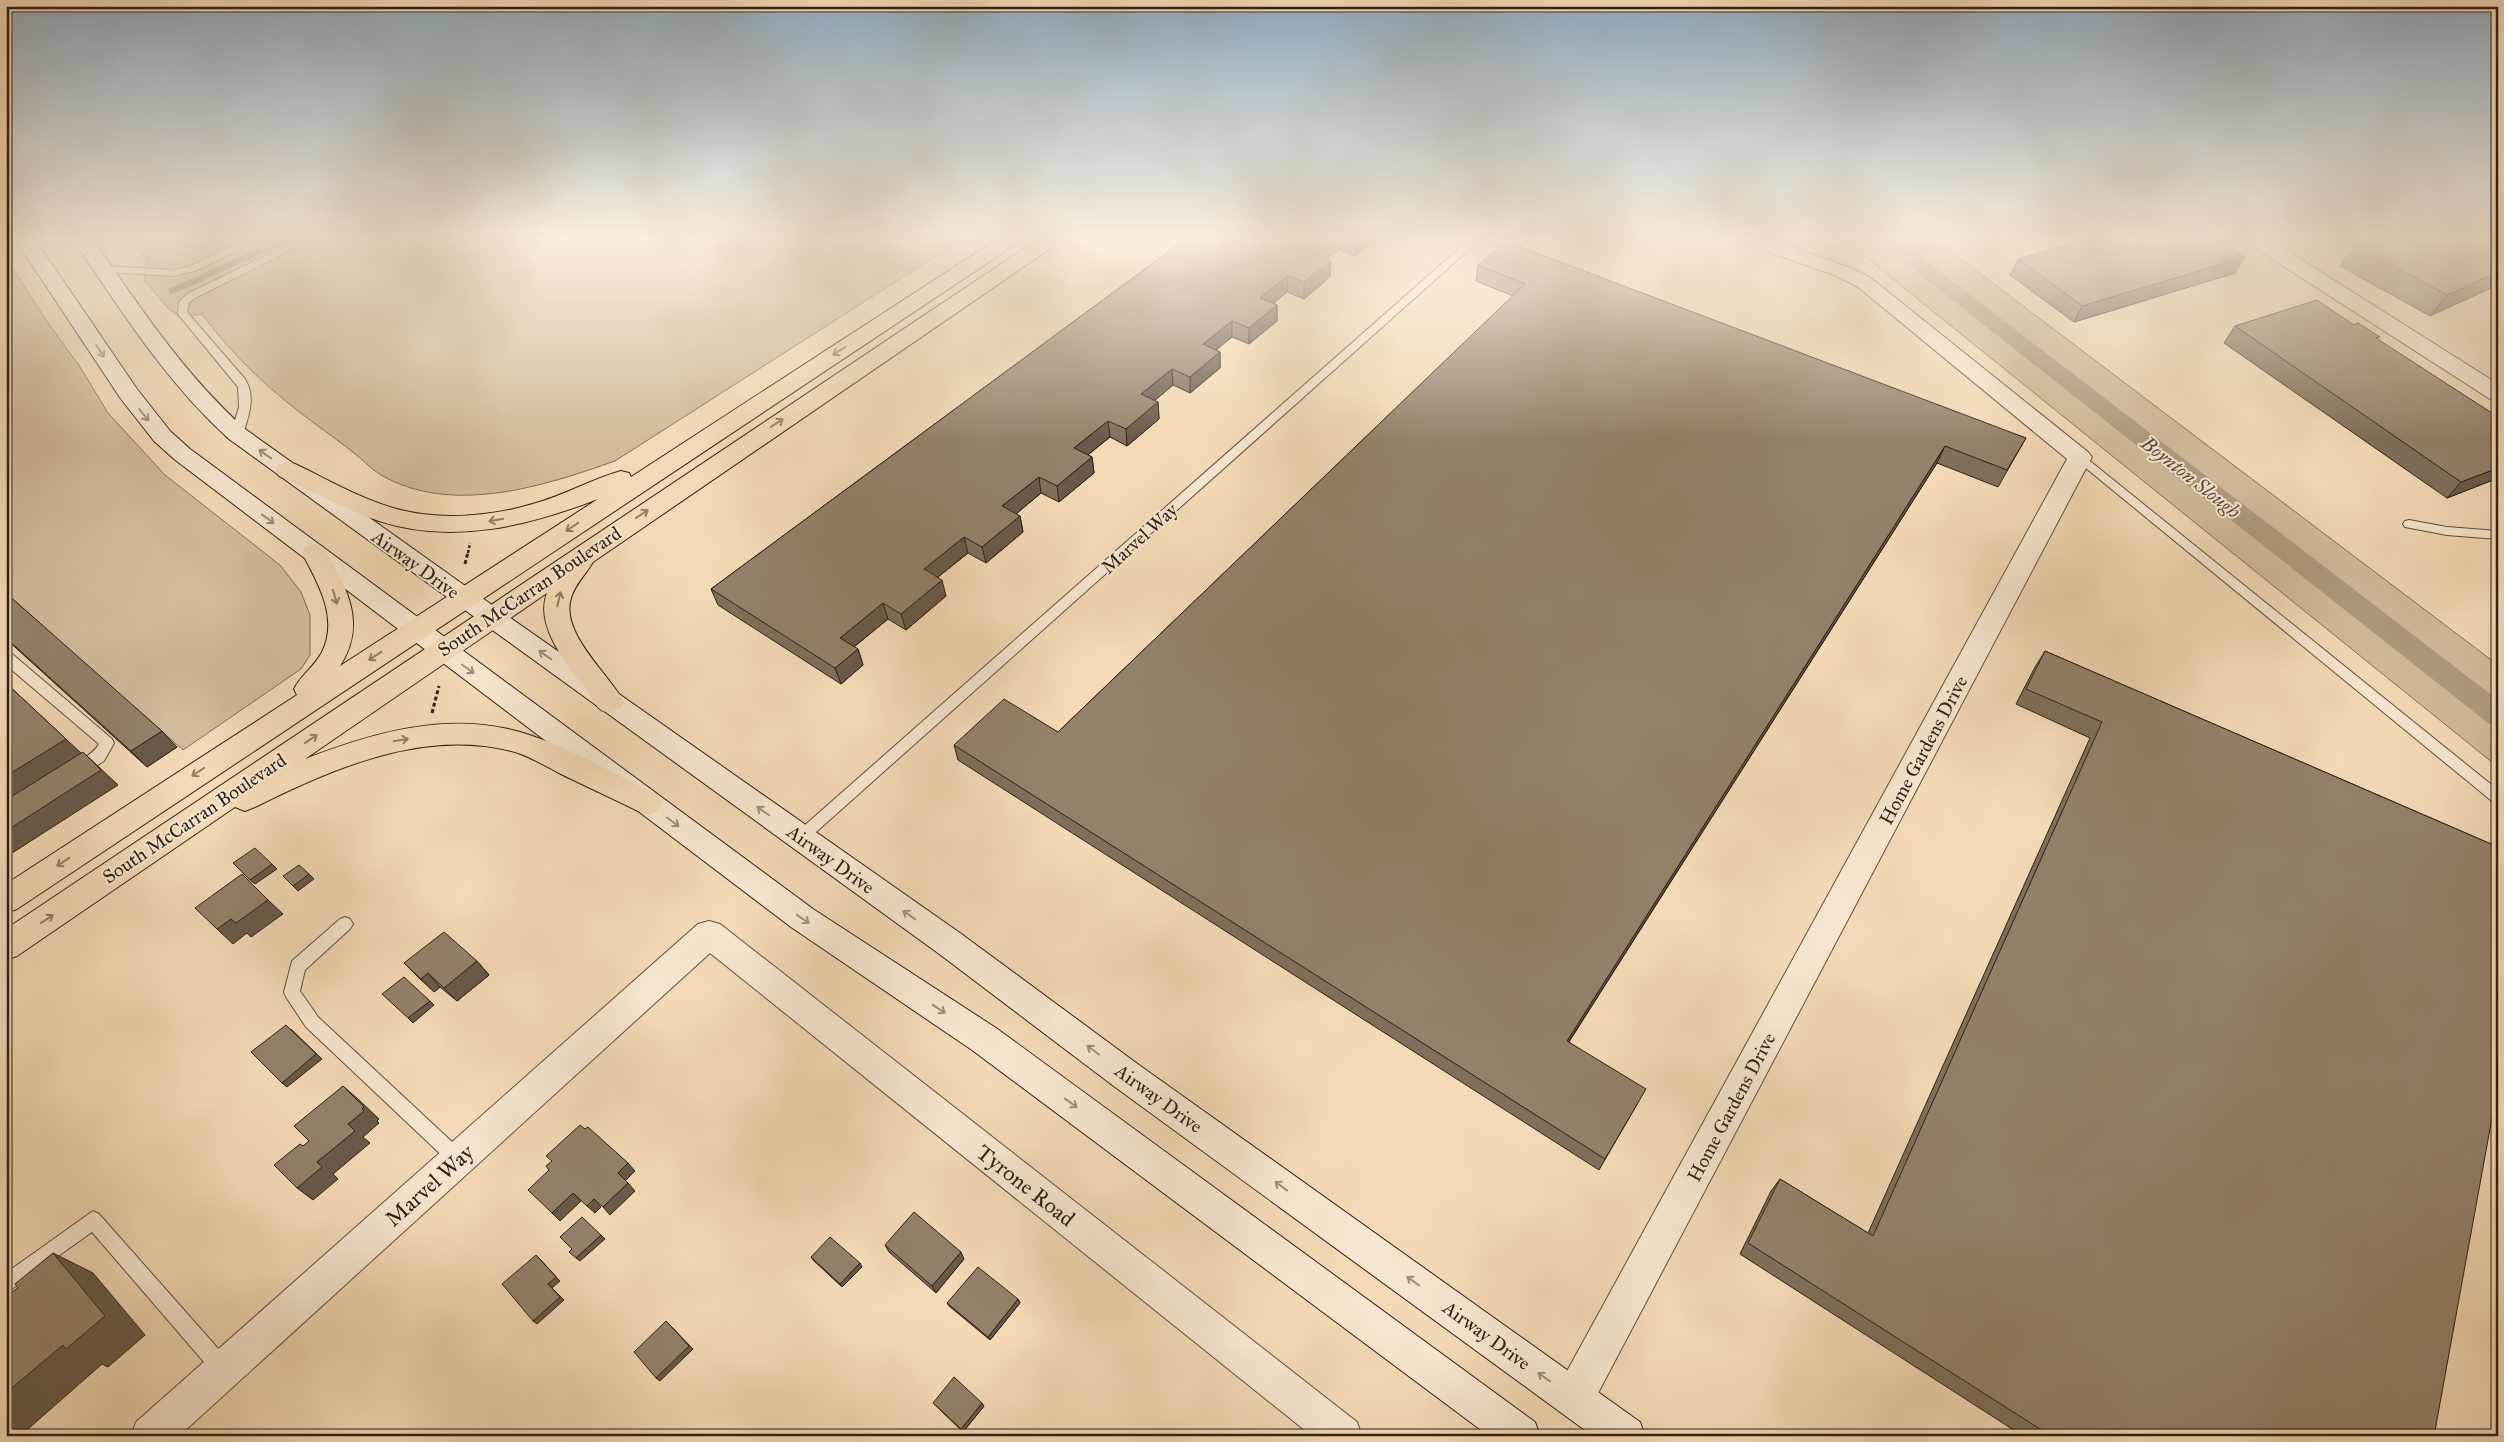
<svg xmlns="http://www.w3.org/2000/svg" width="2504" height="1442" font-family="'IM FELL Great Primer',serif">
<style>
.green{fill:#d2ba9a;stroke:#806e5a}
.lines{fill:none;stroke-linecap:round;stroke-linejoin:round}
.stream{stroke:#7c6a57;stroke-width:6}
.canal{fill:#b09a80;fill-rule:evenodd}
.service-casing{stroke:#5f4f40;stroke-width:2}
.minor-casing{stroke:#5f4f40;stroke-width:2}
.secondary-casing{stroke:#2e2119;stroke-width:2}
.primary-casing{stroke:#2e2119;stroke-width:2}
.path-far1{stroke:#2e2119;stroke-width:2.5;stroke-dasharray:3 2;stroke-linecap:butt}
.path{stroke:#2e2119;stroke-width:3;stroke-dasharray:4 2.5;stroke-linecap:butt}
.service{fill:#f7e6cf;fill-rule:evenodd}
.minor{fill:#f7e6cf;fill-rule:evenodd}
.secondary{fill:#f7e6cf;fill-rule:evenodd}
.primary{fill:#f3d9b5;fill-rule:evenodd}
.wall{fill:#7f6f5b;stroke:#2e2119}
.shaded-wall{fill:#685a4a;stroke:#2e2119}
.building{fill:#94816a;stroke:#2e2119}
.oneway{stroke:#9d8d7d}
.oneway2{stroke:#907d67}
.labels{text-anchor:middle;stroke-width:4;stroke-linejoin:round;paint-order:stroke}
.street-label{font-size:19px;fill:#2e2119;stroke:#f7e6cf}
.water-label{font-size:20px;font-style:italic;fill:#5c4b3d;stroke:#f7e6cf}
.near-street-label{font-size:22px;fill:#2e2119;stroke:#f7e6cf}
</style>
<rect width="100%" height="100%" fill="#f3d9b5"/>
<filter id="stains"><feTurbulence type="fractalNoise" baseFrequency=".004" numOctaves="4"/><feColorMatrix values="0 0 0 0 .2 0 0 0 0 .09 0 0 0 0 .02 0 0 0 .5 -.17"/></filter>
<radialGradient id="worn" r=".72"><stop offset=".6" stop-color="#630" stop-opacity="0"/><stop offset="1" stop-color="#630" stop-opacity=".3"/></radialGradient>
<!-- green -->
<path class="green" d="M 128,238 L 964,238 L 615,461 C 544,486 452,516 381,475 C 371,469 363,460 354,453 C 343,444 330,435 318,426 C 274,394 234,358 202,314 L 180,317 L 168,308 L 144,280 L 147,260 Z
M 1842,238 L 1933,238 L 2498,665 L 2498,767 Z
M 6,258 L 46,320 L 80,367 L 108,413 L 165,475 L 280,565 L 301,592 L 310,615 L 310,655 L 301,669 L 183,750 L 6,594 Z"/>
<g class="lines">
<!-- stream -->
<path class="stream" d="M 172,291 L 288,238"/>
<!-- canal -->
<path class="canal" d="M 1874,238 L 1896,238 L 2498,700 L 2498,726 L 2488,723 Z"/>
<defs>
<path id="service" d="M 249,238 L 262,238 L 195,271 L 173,276 L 103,272 L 98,269 L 103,266 L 173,270 L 188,267 Z
M 302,238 L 315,238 L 195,298 L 189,303 L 187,312 L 245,379 C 256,397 249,415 243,434 L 237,438 L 233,437 L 231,434 L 239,407 L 238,387 L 178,314 L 179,302 L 187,294 Z
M 1471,238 L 1482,238 L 806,841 L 801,843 L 796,841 L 794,837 L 796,833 Z
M 2080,453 L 2498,790 L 2498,804 L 2493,802 L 2076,460 L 2074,457 Z
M 2409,520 L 2447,527 L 2498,531 L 2498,539 L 2447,535 L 2405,527 L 2403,524 L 2405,521 Z
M 6,652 L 11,653 L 112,739 L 114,743 L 104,761 L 82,775 L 72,775 L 70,771 C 76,759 92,757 99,744 L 6,665 Z
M 345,917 L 350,919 L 353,924 L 350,929 L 305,970 L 300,991 L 318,1017 L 464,1153 L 467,1159 L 464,1165 L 458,1167 L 452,1165 L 306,1027 L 286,997 L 284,992 L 292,961 L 340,919 Z
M 93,1211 L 99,1214 L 230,1362 L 232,1369 L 230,1376 L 223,1378 L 216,1376 L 92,1232 L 6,1293 L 6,1273 Z"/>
<path id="minor" d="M 1737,238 L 1766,238 L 1851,268 L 1872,279 L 2088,452 L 2092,457 L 1588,1412 L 1574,1417 L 1560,1412 L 1555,1398 L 1560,1384 L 2067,459 L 1858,287 L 1837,276 L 1740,242 Z
M 2243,238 L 2267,238 L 2498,384 L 2498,401 L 2490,399 L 2246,242 Z
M 709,921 L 720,924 L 1357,1422 L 1362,1436 L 1312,1436 L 710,953 L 179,1436 L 131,1436 L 136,1422 L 698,924 Z"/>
<path id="secondary" d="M 14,238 L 34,238 L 137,389 L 170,431 L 190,449 L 813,909 L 996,1028 L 1535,1422 L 1540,1436 L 1489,1436 L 972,1050 L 791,927 L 174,459 L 154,441 L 121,399 Z
M 72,238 L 92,238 C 139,306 183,373 245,429 L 499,610 L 960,933 L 1139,1065 L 1640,1422 L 1645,1436 L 1593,1436 L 1115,1087 L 938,953 L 229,439 C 165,381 120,309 72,238 Z"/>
<path id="primary" d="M 999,238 L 1022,238 L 1019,242 L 17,909 L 6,913 L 6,884 L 297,695 L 294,689 C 301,675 315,666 322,652 C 339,618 318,583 302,553 L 305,547 L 314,544 L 323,547 C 346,586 368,623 340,666 L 598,499 C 528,526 453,545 379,521 C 344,509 312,491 279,476 L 275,470 L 279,464 L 287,462 L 295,464 C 327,479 359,498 393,508 C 438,521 491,517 536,503 C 565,495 592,479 621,471 L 629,473 L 631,477 Z
M 1040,238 L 1063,238 L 1060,242 L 593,562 C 586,574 575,584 571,598 C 560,633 608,673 624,702 L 620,709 C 613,711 607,714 601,710 C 595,706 591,696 587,691 C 568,666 534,626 547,593 L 305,759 C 372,733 447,711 520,732 C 565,745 615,774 658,795 L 662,803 L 658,811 L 648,815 L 638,811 C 612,798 585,786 559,773 C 546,766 532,758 518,753 C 428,726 334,768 255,807 L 245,811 L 235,807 L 17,956 L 6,960 L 6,929 Z"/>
</defs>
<!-- service casing -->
<use href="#service" class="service-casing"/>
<!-- minor casing -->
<use href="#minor" class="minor-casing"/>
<!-- secondary casing -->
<use href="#secondary" class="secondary-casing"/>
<!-- primary casing -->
<use href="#primary" class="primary-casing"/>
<!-- path-far1 -->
<path class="path-far1" d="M 468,553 L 470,543"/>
<!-- path -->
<path class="path" d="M 465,564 L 468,552
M 432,713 L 439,686"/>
<!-- service -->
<use href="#service" class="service"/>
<!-- minor -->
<use href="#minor" class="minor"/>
<!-- secondary -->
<use href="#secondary" class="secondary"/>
<!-- primary -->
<use href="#primary" class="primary"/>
</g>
<!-- wall -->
<path class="wall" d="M 1187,238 L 1377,238 L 1355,256 L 1339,250 L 1327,259 L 1331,261 L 1330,277 L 1304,299 L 1287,292 L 1273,303 L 1277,305 L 1277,321 L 1249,344 L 1232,337 L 1216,350 L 1220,352 L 1220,368 L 1190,393 L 1173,385 L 1154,401 L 1158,402 L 1159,419 L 1127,446 L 1110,437 L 1088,455 L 1092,457 L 1094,473 L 1059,502 L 1041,493 L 1016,514 L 1020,516 L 1023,532 L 986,563 L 968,553 L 938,577 L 946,596 L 906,630 L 888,619 L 854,647 L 858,649 L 863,665 L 841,684 L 718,605 L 711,589 Z
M 2498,238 L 2430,316 L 2340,266 L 2355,245 Z
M 2018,259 L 2235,273 L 2074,322 L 2010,275 Z
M 1478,265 L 2026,438 L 1998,487 L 1937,463 L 1569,1042 L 1639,1101 L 1599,1170 L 958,760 L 954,745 L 1058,732 L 1513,296 L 1476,281 Z
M 2235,326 L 2378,340 L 2498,417 L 2498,478 L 2447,498 L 2224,343 Z
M 6,593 L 177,747 L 147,767 L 6,639 Z
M 2045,651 L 2498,847 L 2434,1436 L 2023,1436 L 1740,1254 L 1771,1191 L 1780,1179 L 1868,1233 L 2090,738 L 2016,704 L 2035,667 Z
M 477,961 L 489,975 L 457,1001 L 440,987 L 434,992 L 418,977 L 404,963 Z
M 885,1245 L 964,1259 L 936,1293 L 889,1252 Z
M 811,1257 L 862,1267 L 842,1287 L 814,1261 Z
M 1018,1299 L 1020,1303 L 990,1340 L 949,1306 L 947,1303 Z
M 933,1403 L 984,1406 L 963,1432 L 935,1405 Z"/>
<!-- shaded-wall -->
<path class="shaded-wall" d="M 1334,238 L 1340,238 L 1339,250 L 1314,270 L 1314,254 Z
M 1359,238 L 1377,238 L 1355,256 L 1356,240 Z
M 2245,257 L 2235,273 L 2074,322 L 2082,306 Z
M 1331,261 L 1330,277 L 1304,299 L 1304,282 Z
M 2498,272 L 2498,285 L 2430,316 L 2447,295 Z
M 1288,276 L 1287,292 L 1260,314 L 1260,298 Z
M 1277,305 L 1277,321 L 1249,344 L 1249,328 Z
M 1232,321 L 1232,337 L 1203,360 L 1203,344 Z
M 1220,352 L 1220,368 L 1190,393 L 1190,377 Z
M 1172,369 L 1173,385 L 1142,411 L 1141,394 Z
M 1158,402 L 1159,419 L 1127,446 L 1126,429 Z
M 1108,421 L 1110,437 L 1076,464 L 1074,448 Z
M 1945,446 L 1937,463 L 1561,1054 L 1567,1041 Z
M 1092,457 L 1094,473 L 1059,502 L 1057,486 Z
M 2498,468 L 2498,478 L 2447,498 L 2461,482 Z
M 1039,477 L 1041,493 L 1005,523 L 1002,506 Z
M 1020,516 L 1023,532 L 986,563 L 982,547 Z
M 964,537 L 968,553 L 928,585 L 924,569 Z
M 942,580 L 946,596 L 906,630 L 901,614 Z
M 883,603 L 888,619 L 845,654 L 840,638 Z
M 858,649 L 863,665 L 841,684 L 835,668 Z
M 6,683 L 82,754 L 6,802 Z
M 162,731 L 177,747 L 147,767 L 131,751 Z
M 83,752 L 118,785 L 6,857 L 6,831 Z
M 272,864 L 277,869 L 255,884 L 250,880 Z
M 309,874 L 314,879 L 298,891 L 293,886 Z
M 268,900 L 283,914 L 251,937 L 247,933 L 233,944 L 217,929 L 231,919 Z
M 477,961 L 489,975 L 457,1001 L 444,988 Z
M 428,973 L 440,987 L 434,992 L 421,979 Z
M 430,1001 L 434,1005 L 413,1023 L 408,1018 Z
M 291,1029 L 322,1059 L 287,1087 L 282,1083 Z
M 343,1086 L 358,1099 L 379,1119 L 377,1121 L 379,1123 L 363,1137 L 370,1143 L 333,1174 L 338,1179 L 313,1200 L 297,1188 L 348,1124 Z
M 628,1163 L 635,1171 L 625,1181 L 618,1173 Z
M 628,1183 L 635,1191 L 610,1215 L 603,1207 Z
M 573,1193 L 581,1201 L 560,1221 L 552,1213 Z
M 594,1199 L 601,1207 L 595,1213 L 587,1206 Z
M 601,1235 L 605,1239 L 580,1261 L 576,1258 Z
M 961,1252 L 964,1259 L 936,1293 L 932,1286 Z
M 53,1253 L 93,1273 L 145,1335 L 108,1367 L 102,1364 L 20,1436 L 6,1436 L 6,1393 Z
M 536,1255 L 540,1259 L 560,1281 L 552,1288 L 564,1300 L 537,1324 L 533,1321 L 548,1284 Z
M 860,1263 L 862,1267 L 842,1287 L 840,1284 Z
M 1018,1299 L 1020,1303 L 990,1340 L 988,1337 Z
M 666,1321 L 693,1349 L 660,1381 L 656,1378 Z
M 982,1403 L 984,1406 L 963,1432 L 961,1429 Z"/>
<!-- building -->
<path class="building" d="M 1187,238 L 1334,238 L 1314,254 L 1331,261 L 1304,282 L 1288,276 L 1260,298 L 1277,305 L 1249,328 L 1232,321 L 1203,344 L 1220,352 L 1190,377 L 1172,369 L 1141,394 L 1158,402 L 1126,429 L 1108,421 L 1074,448 L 1092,457 L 1057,486 L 1039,477 L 1002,506 L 1020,516 L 982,547 L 964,537 L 924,569 L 942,580 L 901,614 L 883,603 L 840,638 L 858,649 L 835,668 L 711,589 Z
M 1351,238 L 1359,238 L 1356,240 Z
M 2090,238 L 2216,238 L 2245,257 L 2082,306 L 2018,259 Z
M 2372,238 L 2498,238 L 2498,272 L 2447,295 L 2355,245 Z
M 1505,241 L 2026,438 L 2007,470 L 1945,446 L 1567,1041 L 1646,1089 L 1605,1159 L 954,745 L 1004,699 L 1058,732 L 1525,284 L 1478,265 Z
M 2317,300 L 2354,325 L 2358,323 L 2380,337 L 2376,338 L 2498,417 L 2498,468 L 2461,482 L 2235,326 Z
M 6,593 L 162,731 L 131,751 L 6,638 Z
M 2045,651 L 2498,847 L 2498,1085 L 2434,1436 L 2051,1436 L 1748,1243 L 1780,1179 L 1873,1236 L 2102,722 L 2026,689 Z
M 6,683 L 66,739 L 6,776 Z
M 83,752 L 101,770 L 6,831 L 6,800 Z
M 255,848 L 272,864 L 250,880 L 233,863 Z
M 299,865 L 309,874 L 293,886 L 283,876 Z
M 242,874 L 268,900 L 236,923 L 231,919 L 217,929 L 195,908 Z
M 444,932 L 477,961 L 444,988 L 428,973 L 421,979 L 404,963 Z
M 404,977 L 430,1001 L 408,1018 L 382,994 Z
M 286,1025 L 316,1054 L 282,1083 L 251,1052 Z
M 343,1086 L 364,1107 L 362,1109 L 364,1111 L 348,1124 L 355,1131 L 317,1162 L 322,1167 L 297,1188 L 274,1165 L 300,1144 L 303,1146 L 309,1141 L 294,1126 Z
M 580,1125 L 585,1129 L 588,1127 L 628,1163 L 618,1173 L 628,1183 L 603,1207 L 594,1199 L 587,1206 L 573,1193 L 552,1213 L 528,1190 L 549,1170 L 546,1166 L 552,1161 L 546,1156 Z
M 914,1212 L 961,1252 L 932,1286 L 885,1245 Z
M 582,1217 L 601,1235 L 576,1258 L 569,1252 L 572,1249 L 560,1237 Z
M 830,1237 L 860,1263 L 840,1284 L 811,1257 Z
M 53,1253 L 105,1316 L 66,1349 L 63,1345 L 6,1393 L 6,1296 L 18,1288 L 15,1284 Z
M 536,1255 L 556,1277 L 548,1284 L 560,1297 L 533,1321 L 502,1284 Z
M 978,1267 L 1018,1299 L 988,1337 L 947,1303 Z
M 666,1321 L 689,1346 L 656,1378 L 634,1352 Z
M 954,1377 L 982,1403 L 961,1429 L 933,1403 Z"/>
<!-- one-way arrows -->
<defs><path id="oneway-shaft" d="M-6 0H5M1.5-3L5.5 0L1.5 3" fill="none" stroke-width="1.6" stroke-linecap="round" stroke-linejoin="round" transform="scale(1.25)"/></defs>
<g class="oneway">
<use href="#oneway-shaft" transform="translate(100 351) rotate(56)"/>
<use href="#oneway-shaft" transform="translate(144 415) rotate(51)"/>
<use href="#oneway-shaft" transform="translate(265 454) rotate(-144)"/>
<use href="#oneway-shaft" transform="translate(268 519) rotate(37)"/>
<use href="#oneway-shaft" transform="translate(545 655) rotate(-145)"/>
<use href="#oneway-shaft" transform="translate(468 669) rotate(37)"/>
<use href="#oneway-shaft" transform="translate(763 811) rotate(-145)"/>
<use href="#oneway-shaft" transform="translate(673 822) rotate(37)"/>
<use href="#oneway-shaft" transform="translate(909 915) rotate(-145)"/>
<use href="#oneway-shaft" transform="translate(803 919) rotate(34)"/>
<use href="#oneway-shaft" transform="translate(939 1009) rotate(34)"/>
<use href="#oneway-shaft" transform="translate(1093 1050) rotate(-143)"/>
<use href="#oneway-shaft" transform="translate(1071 1103) rotate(36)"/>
<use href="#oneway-shaft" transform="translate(1281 1186) rotate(-144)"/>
<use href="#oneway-shaft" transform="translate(1413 1281) rotate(-144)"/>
<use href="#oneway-shaft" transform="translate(1544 1377) rotate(-144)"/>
</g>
<g class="oneway2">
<use href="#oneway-shaft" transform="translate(839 351) rotate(147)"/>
<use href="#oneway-shaft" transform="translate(777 423) rotate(-34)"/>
<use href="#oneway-shaft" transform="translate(642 514) rotate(-34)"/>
<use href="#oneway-shaft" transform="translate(496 520) rotate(170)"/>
<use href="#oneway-shaft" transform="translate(572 527) rotate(146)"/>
<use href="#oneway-shaft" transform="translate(335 597) rotate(74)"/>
<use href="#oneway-shaft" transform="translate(559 599) rotate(-77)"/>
<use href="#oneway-shaft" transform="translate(375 656) rotate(147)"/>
<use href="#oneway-shaft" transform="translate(311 739) rotate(-34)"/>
<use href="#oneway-shaft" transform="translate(401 740) rotate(-10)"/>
<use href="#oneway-shaft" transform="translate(198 772) rotate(146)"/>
<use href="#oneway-shaft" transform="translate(63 862) rotate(146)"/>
<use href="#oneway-shaft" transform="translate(47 919) rotate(-34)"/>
</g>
<!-- sky -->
<linearGradient id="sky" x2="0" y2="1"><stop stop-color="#91aabe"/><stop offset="0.54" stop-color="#faeede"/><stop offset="1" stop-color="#faeede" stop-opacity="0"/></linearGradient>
<rect width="2504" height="440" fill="url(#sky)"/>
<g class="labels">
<!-- street labels -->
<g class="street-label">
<text transform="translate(1139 538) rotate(-42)" y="7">Marvel Way</text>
<text transform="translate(416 564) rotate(36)" y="7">Airway Drive</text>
<text transform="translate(529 591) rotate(-34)" y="7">South McCarran Boulevard</text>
<text transform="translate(1923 750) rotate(-62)" y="7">Home Gardens Drive</text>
<text transform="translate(194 818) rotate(-34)" y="7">South McCarran Boulevard</text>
<text transform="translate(831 859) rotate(36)" y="7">Airway Drive</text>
<text transform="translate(1159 1098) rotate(36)" y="7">Airway Drive</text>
<text transform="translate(1731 1107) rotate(-62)" y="7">Home Gardens Drive</text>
<text transform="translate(1487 1335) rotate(36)" y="7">Airway Drive</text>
</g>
<!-- water labels -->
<g class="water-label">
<text transform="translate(2191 477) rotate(38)" y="7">Boynton Slough</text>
</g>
<!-- near-street labels -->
<g class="near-street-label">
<text transform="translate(429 1185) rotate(-42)" y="8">Marvel Way</text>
<text transform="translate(1026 1185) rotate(38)" y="8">Tyrone Road</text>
</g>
</g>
<!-- margin -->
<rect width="2504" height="1442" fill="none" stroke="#f3d9b5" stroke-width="25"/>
<rect x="8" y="8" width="2489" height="1427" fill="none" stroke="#2e2119" stroke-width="2.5"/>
<rect x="12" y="12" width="2479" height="1417" fill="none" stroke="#2e2119"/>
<rect width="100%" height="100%" filter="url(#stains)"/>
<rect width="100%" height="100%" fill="url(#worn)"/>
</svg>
